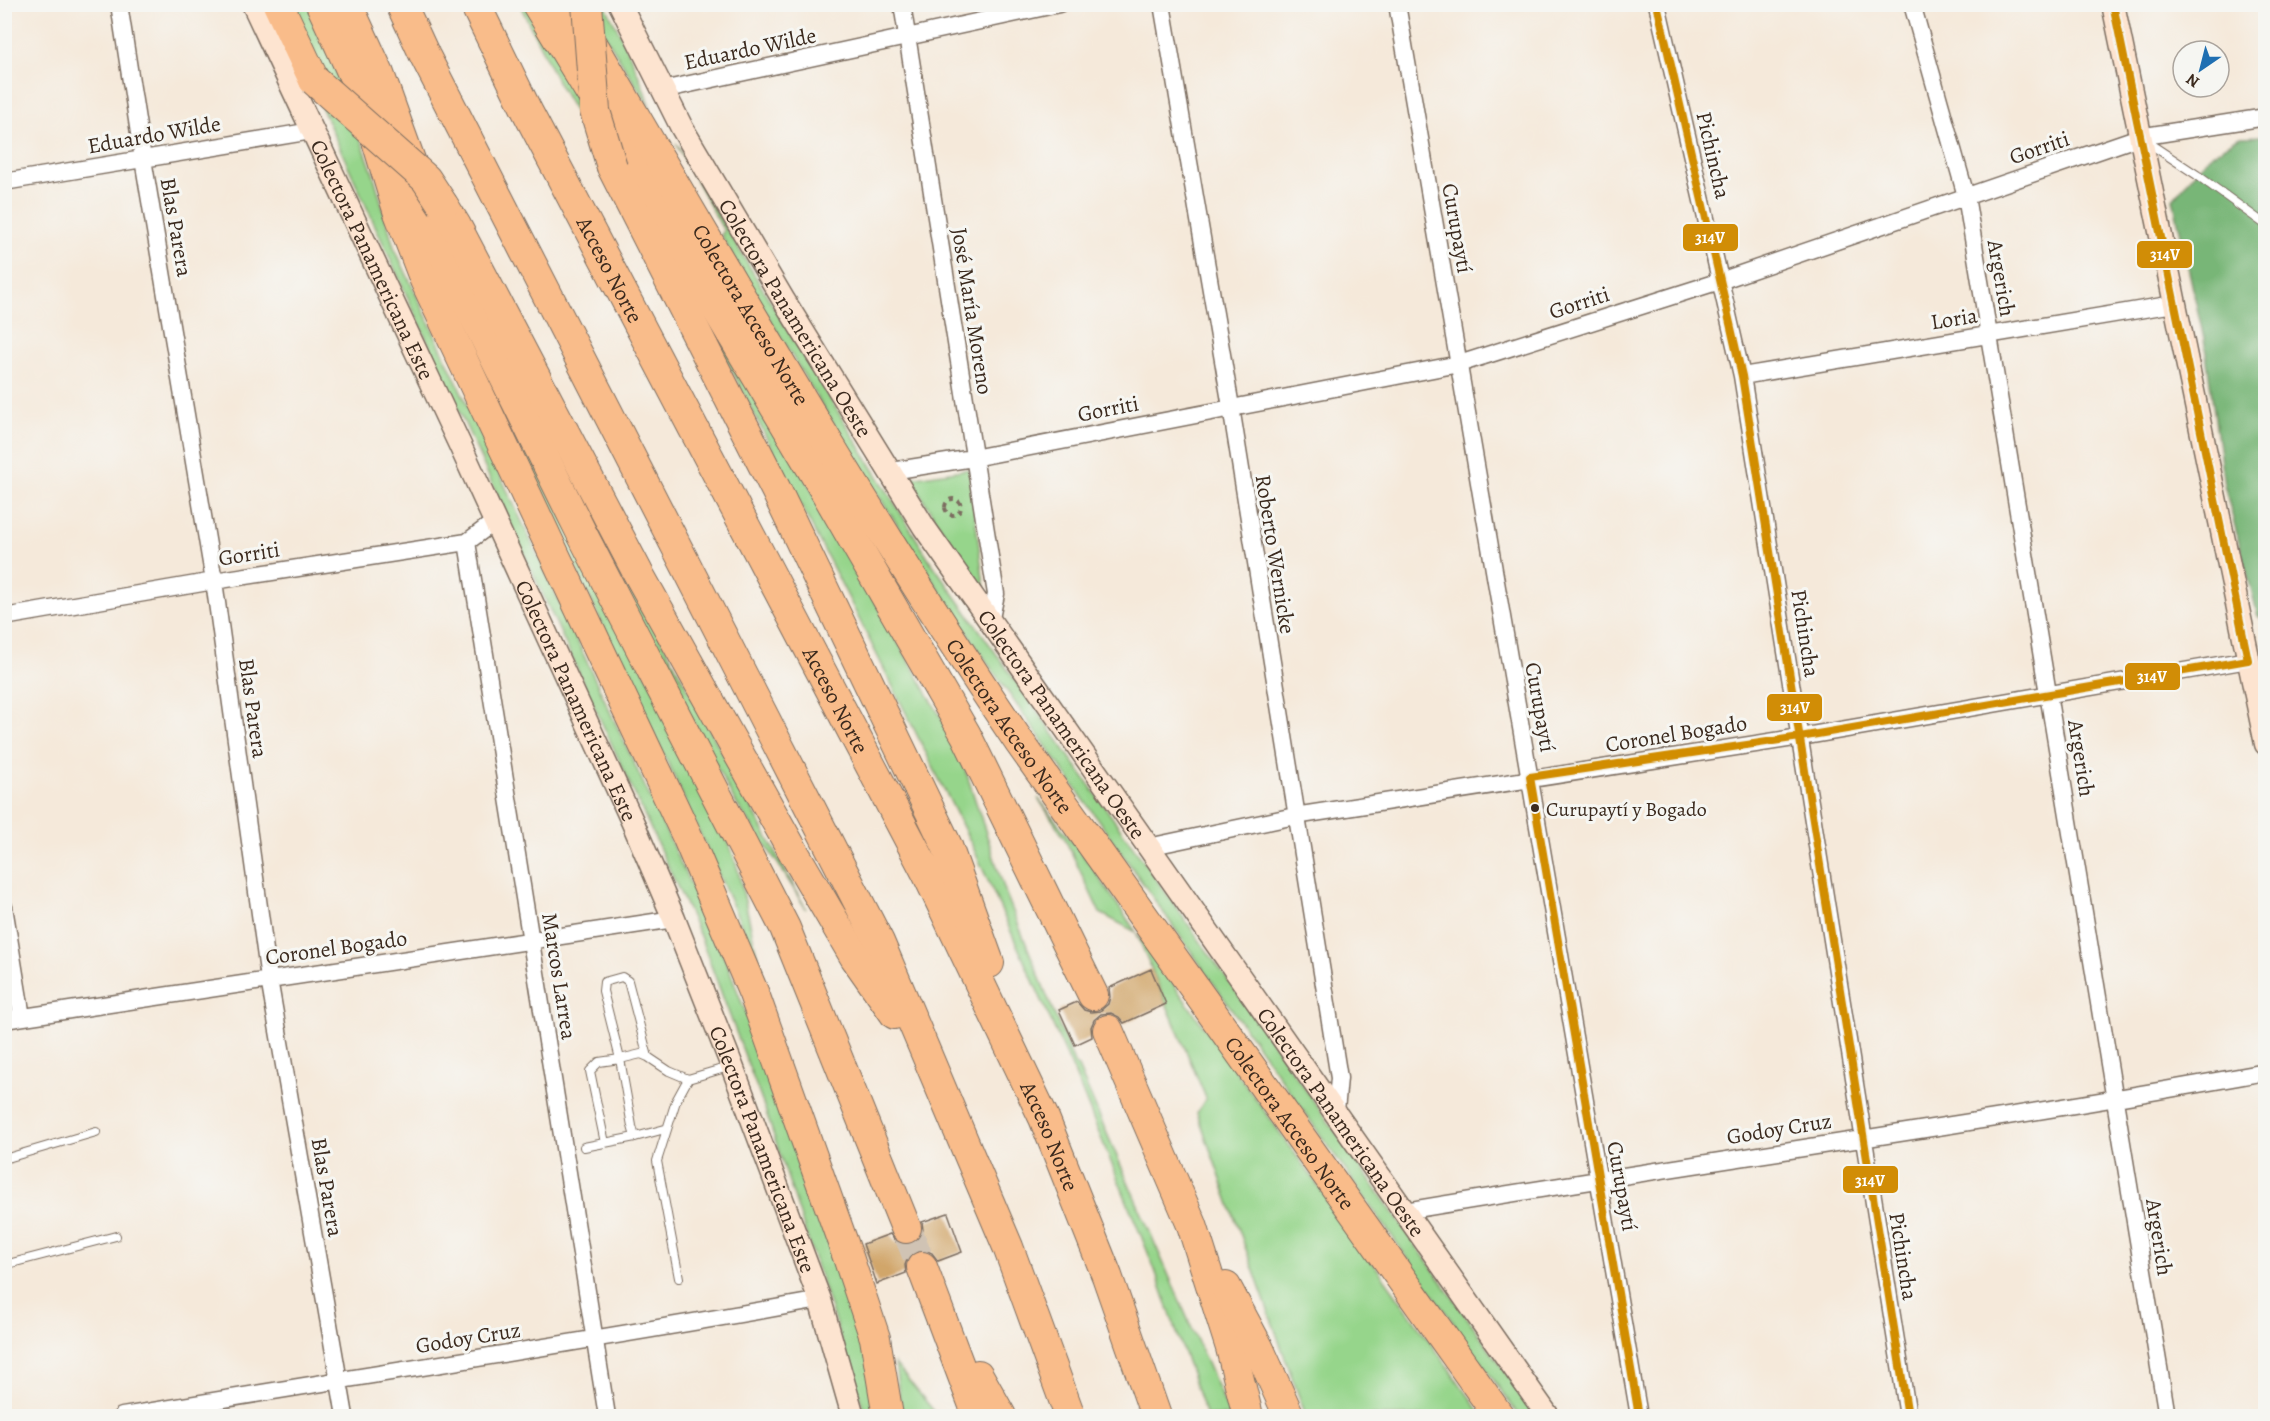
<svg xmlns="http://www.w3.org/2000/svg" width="2270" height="1421" font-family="Alegreya,serif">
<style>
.green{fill:#96d58b;stroke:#688054;stroke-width:1.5}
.forest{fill:#78b677;stroke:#5a704a;stroke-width:1.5}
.building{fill:#d1a66a}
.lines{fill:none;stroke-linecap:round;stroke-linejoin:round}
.highway-tunnel{stroke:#d0c3b4;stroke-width:30;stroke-dasharray:30 15;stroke-linecap:butt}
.lane-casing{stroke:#7c6d60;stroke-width:10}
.street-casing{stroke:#7c6d60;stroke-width:19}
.secondary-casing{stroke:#7c6d60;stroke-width:25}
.highway-casing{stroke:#7c6d60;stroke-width:32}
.path{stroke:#7c6d60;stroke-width:4;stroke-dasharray:4.5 4.5;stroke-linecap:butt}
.lane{stroke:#fff;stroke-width:8}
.street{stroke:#fff;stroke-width:16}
.secondary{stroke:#fde4d0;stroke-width:22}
.highway{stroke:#f9bc8a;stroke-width:30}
.highway-bridge-casing{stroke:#7c6d60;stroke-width:32;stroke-linecap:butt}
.highway-bridge{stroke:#f9bc8a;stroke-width:30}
.bus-1-casing{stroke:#f6f6f2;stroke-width:12}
.bus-1{stroke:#d18d06;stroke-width:8}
.bus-dot{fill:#3b2a1e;stroke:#f6f6f2;stroke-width:2}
.labels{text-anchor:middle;stroke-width:6;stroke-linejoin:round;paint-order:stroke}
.bus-label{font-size:20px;fill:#3b2a1e;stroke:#f6f6f2;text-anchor:start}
.street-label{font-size:22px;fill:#3b2a1e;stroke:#f6f6f2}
.line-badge{stroke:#f6f6f2;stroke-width:2}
.badge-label{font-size:16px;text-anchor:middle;font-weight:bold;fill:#fff}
</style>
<rect width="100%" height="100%" fill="#f6f6f2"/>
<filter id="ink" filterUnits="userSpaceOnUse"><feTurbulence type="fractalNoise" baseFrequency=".0167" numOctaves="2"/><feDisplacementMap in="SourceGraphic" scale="12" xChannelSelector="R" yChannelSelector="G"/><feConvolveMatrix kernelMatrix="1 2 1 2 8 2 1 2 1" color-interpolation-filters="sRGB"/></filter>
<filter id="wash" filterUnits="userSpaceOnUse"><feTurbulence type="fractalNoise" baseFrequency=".008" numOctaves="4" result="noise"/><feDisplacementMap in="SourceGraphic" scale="24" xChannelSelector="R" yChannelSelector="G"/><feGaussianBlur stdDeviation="1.35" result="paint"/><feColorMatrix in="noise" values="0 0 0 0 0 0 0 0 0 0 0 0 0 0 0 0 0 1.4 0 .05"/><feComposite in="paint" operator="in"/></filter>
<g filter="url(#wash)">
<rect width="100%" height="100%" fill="#f5e9da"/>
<!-- green -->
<path class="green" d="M 292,5 L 312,5 L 373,173 L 394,247 L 727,963 L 858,1313 L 879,1416 L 866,1416 L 766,1112 L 700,936 L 509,521 L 320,104 Z
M 520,5 L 528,5 L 584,93 L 593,143 L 559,85 Z
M 598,5 L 605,5 C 623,38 639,73 651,109 L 599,26 Z
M 676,144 L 785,326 L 929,559 L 1537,1416 L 1519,1416 L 993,671 C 898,529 806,384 721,235 L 724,231 Z
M 434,267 L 719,814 L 738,870 L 759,964 L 673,774 Z
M 708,308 L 951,735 L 967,775 L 1006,894 L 1075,1065 L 1078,1067 L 1230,1416 L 1206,1416 L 1155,1270 L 1074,1072 L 972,845 L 850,601 L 701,310 Z
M 525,386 L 806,909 L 779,865 L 734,800 L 583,512 Z
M 969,469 L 984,586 L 982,589 L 978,587 L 910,478 Z
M 1038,798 L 1090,864 L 1136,932 L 1483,1416 L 1306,1416 L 1197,1113 L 1206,1098 L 1136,932 L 1100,913 L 1064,837 Z
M 895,1364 L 938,1416 L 902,1416 Z"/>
<!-- forest -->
<path class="forest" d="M 2265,136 L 2265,621 L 2258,616 L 2224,484 L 2204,339 L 2173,199 L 2209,156 L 2240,137 Z"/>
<g id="blocks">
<!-- building -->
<path class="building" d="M 1151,969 L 1166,1004 L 1124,1023 L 1119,1017 L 1111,1013 L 1101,1014 L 1094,1020 L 1091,1027 L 1092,1037 L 1075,1045 L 1059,1010 L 1077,1002 L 1084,1010 L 1091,1012 L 1100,1011 L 1108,1004 L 1110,997 L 1109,988 Z
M 948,1213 L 962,1252 L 938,1261 L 932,1253 L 925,1250 L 916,1251 L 908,1257 L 905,1265 L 906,1273 L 877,1284 L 863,1244 L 890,1234 L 896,1242 L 904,1245 L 912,1244 L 920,1238 L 923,1230 L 922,1222 Z"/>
</g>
</g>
<g filter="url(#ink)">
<use href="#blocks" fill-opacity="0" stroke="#7c6d60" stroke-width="1.5"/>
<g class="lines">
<!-- highway-tunnel -->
<path class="highway-tunnel" d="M 906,1228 L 922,1267"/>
<defs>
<path id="lane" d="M 2147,142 L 2197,175 L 2266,225
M 648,1057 L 641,1054 L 620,1059 L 632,1126 L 635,1137 L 665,1129
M 605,1143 L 590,1071 L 599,1062 L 620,1059 L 603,991 L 604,982 L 622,977 L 628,981 L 648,1057 L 669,1071 L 688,1079 L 732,1066
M 584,1147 L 635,1137
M 4,1159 L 96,1132
M 4,1265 L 116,1236
M 679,1278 L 657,1161 L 676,1101 L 688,1079"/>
<path id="street" d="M 119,4 L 143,159 L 214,581 L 269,979 L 345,1416
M 902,4 L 996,594 L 990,623
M 1162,4 L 1231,407 L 1339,1078 L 1336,1111
M 1397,4 L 1639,1416
M 1657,4 L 1742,376 L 1908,1416
M 1912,4 L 1966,196 L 2167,1416
M 662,90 L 1059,4
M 4,182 L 312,131
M 1742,376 L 2174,304
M 891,471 L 973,458 L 1459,364 L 1720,281 L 2139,137 L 2266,117
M 467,542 L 607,1416
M 4,617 L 214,581 L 467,542 L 494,522
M 1148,847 L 1295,816 L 1800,737 L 2248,660
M 4,907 L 22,1017
M 4,1020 L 674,919
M 1405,1211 C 1692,1163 1980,1124 2266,1072
M 122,1416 C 354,1377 588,1342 820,1300"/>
<g id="secondary">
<path id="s1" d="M 253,4 L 459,443 L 633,823 L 674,919 L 732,1066 L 820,1300 L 853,1416"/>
<path id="s2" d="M 620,4 L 682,128 L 783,299 L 924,527 L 1548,1416"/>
<path d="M 2113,4 L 2266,744"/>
</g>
<g id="highway">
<path d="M 278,4 L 314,80"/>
<path d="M 321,4 L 364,98 L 398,210 L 425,280 L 687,836 L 754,994 L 848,1257 L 875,1338 L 888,1416"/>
<path d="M 347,4 L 379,74 L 443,252 L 582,534 L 785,928 L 906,1228"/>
<path d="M 401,4 L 425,56 L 879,942 L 1008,1247 L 1070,1416"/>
<path id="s3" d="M 475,4 L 527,111 L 927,873 L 1044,1118 L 1107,1276 L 1156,1416"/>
<path d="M 537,4 L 638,171 L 711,299 L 830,499 L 966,735 L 1093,995"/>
<path id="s4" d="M 569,4 C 715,253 858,504 1020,743 L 1499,1416"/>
<path d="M 612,167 L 776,490 L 947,846 L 989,963"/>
<path d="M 443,205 L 456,226 L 638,573 L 793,851 L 855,957 L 895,1014"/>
<path d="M 1108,1030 L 1192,1225 L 1231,1348 L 1248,1416"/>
<path d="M 922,1267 L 978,1416"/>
<path d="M 1226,1287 L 1258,1347 L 1289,1416"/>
<path d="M 978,1375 L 1001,1416"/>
</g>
</defs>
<!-- lane casing -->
<use href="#lane" class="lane-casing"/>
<!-- street casing -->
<use href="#street" class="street-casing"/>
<!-- secondary casing -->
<use href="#secondary" class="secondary-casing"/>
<!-- highway casing -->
<use href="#highway" class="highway-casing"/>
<!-- path -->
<path class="path" d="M945 507a8 8 0 1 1 16 0a8 8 0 1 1-16 0Z"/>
<!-- lane -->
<use href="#lane" class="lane"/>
<!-- street -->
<use href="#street" class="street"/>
<!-- secondary -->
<use href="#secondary" class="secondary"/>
<!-- highway -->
<use href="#highway" class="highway"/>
<defs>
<path id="highway-bridge" d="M 587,4 L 595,111 L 612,167
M 314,80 L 426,179 L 443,205"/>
</defs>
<!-- highway-bridge casing -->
<use href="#highway-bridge" class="highway-bridge-casing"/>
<!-- highway-bridge -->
<use href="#highway-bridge" class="highway-bridge"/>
<defs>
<path id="bus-1" d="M 1657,4 L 1742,376 L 1908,1416
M 1639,1416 L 1530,777 L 1800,737 L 2248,660 L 2113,4"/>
</defs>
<!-- bus-1 casing -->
<use href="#bus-1" class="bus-1-casing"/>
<!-- bus-1 -->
<use href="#bus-1" class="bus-1"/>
</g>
</g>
<!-- markers -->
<circle class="bus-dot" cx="1535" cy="808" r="5"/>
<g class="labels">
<!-- bus labels -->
<g class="bus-label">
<text x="1546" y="816">Curupaytí y Bogado</text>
</g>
<!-- street labels -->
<g class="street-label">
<text transform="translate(750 48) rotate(-12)" y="8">Eduardo Wilde</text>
<text transform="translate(154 134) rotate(-10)" y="8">Eduardo Wilde</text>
<text transform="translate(2039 147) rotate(-19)" y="8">Gorriti</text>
<text transform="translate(1714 155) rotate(77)" y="8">Pichincha</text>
<text transform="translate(177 227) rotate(80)" y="8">Blas Parera</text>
<text transform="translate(1458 228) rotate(80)" y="8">Curupaytí</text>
<text dy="8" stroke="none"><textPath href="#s1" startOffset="282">Colectora Panamericana Este</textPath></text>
<text dy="8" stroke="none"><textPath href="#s3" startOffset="298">Acceso Norte</textPath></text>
<text transform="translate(2002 278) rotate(80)" y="8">Argerich</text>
<text transform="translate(1579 302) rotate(-18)" y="8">Gorriti</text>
<text transform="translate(973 311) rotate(81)" y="8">José María Moreno</text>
<text dy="8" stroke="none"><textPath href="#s4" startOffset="360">Colectora Acceso Norte</textPath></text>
<text dy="8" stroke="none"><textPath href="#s2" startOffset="360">Colectora Panamericana Oeste</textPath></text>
<text transform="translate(1954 318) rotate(-9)" y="8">Loria</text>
<text transform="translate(1108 408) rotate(-11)" y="8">Gorriti</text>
<text transform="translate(249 553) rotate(-9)" y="8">Gorriti</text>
<text transform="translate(1276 554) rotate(81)" y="8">Roberto Wernicke</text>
<text transform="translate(1806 633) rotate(81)" y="8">Pichincha</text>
<text dy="8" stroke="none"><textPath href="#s1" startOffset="768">Colectora Panamericana Este</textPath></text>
<text dy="8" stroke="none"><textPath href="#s3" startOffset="784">Acceso Norte</textPath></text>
<text transform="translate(1541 707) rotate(80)" y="8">Curupaytí</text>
<text transform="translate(254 708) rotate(82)" y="8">Blas Parera</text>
<text dy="8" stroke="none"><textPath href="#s2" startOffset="846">Colectora Panamericana Oeste</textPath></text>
<text dy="8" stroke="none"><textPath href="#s4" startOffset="846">Colectora Acceso Norte</textPath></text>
<text transform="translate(1676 733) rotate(-9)" y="8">Coronel Bogado</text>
<text transform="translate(2082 758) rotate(81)" y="8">Argerich</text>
<text transform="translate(336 947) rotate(-8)" y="8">Coronel Bogado</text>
<text transform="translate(560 976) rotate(81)" y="8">Marcos Larrea</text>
<text dy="8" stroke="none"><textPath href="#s2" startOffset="1332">Colectora Panamericana Oeste</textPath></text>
<text dy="8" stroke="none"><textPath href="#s4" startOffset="1332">Colectora Acceso Norte</textPath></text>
<text transform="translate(1779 1128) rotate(-9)" y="8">Godoy Cruz</text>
<text dy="8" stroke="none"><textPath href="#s3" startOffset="1270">Acceso Norte</textPath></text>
<text dy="8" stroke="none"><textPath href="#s1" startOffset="1254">Colectora Panamericana Este</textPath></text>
<text transform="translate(1623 1186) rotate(80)" y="8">Curupaytí</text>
<text transform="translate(328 1187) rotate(80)" y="8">Blas Parera</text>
<text transform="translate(2160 1237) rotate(81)" y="8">Argerich</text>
<text transform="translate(1904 1256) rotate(81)" y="8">Pichincha</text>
<text transform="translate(468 1337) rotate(-9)" y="8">Godoy Cruz</text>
</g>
</g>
<g class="line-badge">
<rect x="1682" y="223" width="57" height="29" rx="6" fill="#d18d06"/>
<rect x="2136" y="240" width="57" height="29" rx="6" fill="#d18d06"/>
<rect x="2124" y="662" width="57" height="29" rx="6" fill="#d18d06"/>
<rect x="1766" y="693" width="57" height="29" rx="6" fill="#d18d06"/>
<rect x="1842" y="1165" width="57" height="29" rx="6" fill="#d18d06"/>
</g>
<g class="badge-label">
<text x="1710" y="243">314V</text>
<text x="2165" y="260">314V</text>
<text x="2152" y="682">314V</text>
<text x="1795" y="713">314V</text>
<text x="1870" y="1186">314V</text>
</g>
<!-- margin -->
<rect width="2270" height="1421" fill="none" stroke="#f6f6f2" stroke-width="24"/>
<!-- north arrow -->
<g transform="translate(2201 69) rotate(215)"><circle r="28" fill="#f6f6f2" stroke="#aba49d" stroke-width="1.5"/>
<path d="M0-4.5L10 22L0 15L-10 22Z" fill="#1f6fb2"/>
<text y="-9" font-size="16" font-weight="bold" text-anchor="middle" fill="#3b2a1e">N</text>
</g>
</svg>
